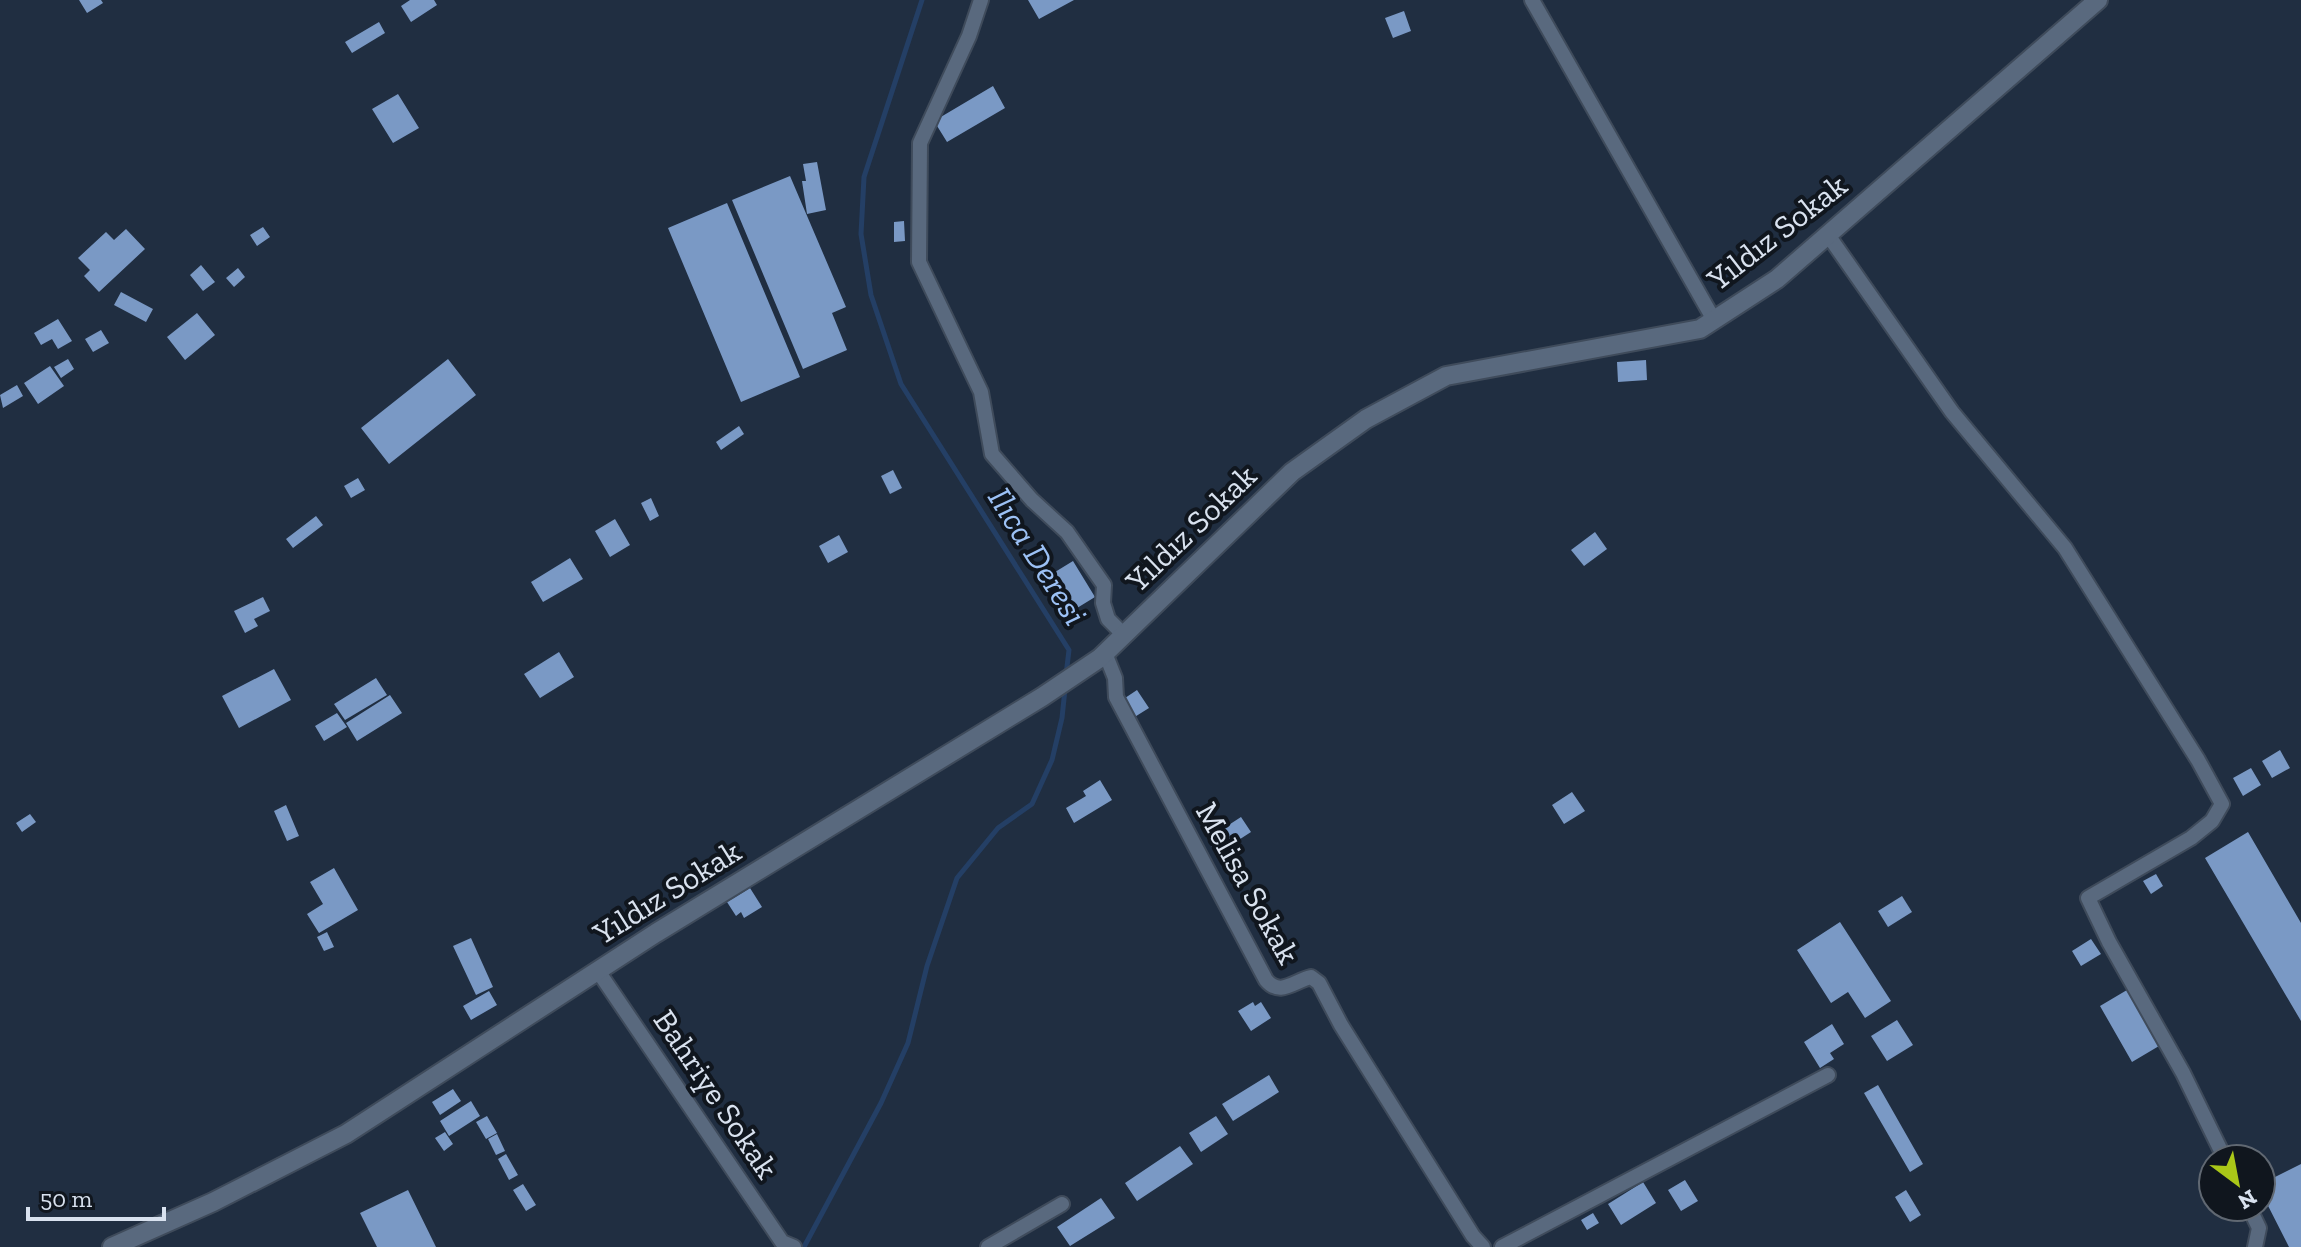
<svg xmlns="http://www.w3.org/2000/svg" width="2301" height="1247" font-family="'Zilla Slab',serif">
<style>
.lines{fill:none;stroke-linecap:round;stroke-linejoin:round}
.stream{stroke:#243f65;stroke-width:5}
.building{fill:#7a99c5}
.minor-casing{stroke:#3f4b5b;stroke-width:18}
.tertiary-casing{stroke:#3f4b5b;stroke-width:22}
.minor{stroke:#59697e;stroke-width:14}
.tertiary{stroke:#59697e;stroke-width:18}
.labels{text-anchor:middle;stroke-width:8;stroke-linejoin:round;paint-order:stroke}
.street-label{font-size:32px;fill:#d9e2ef;stroke:#10161e}
.water-label{font-size:34px;font-style:italic;fill:#9cc1f5;stroke:#10161e}
</style>
<rect width="100%" height="100%" fill="#202e41"/>
<g class="lines">
<!-- stream -->
<path class="stream" d="M 922,0 L 864,177 L 861,234 L 871,295 L 901,384 L 1069,650 L 1066,675
M 804,1247 L 881,1103 L 908,1043 L 927,966 L 957,878 L 998,828 L 1032,804 L 1052,760 L 1062,718 L 1065,689"/>
</g>
<!-- building -->
<path class="building" d="M 79,0 L 101,0 L 103,3 L 87,13 Z
M 410,0 L 434,0 L 437,5 L 411,22 L 401,6 Z
M 1028,0 L 1074,0 L 1039,19 Z
M 1404,11 L 1411,31 L 1393,38 L 1385,18 Z
M 379,22 L 385,33 L 352,53 L 345,42 Z
M 993,86 L 1005,108 L 947,142 L 934,121 Z
M 398,94 L 419,128 L 393,143 L 372,109 Z
M 817,162 L 826,210 L 807,214 L 802,181 L 806,181 L 803,164 Z
M 790,176 L 846,307 L 832,313 L 847,350 L 803,369 L 732,200 Z
M 727,203 L 800,377 L 741,402 L 668,228 Z
M 904,221 L 905,241 L 894,242 L 894,222 Z
M 263,227 L 270,237 L 257,246 L 250,235 Z
M 126,229 L 145,249 L 99,292 L 84,276 L 90,270 L 78,258 L 106,232 L 114,240 Z
M 201,265 L 215,282 L 203,291 L 190,275 Z
M 238,268 L 245,277 L 234,287 L 226,278 Z
M 121,292 L 153,309 L 146,322 L 114,305 Z
M 197,313 L 215,335 L 185,360 L 167,337 Z
M 58,319 L 72,341 L 58,349 L 52,339 L 41,345 L 34,333 Z
M 101,330 L 109,343 L 93,352 L 85,339 Z
M 68,359 L 74,369 L 61,378 L 54,367 Z
M 448,359 L 476,395 L 389,464 L 361,428 Z
M 1646,360 L 1647,380 L 1618,382 L 1617,362 Z
M 50,366 L 64,386 L 38,404 L 24,383 Z
M 17,385 L 23,396 L 3,408 L 0,395 Z
M 739,426 L 744,434 L 721,450 L 716,442 Z
M 893,470 L 902,488 L 890,494 L 881,476 Z
M 358,478 L 365,490 L 351,498 L 344,486 Z
M 651,498 L 659,516 L 650,521 L 641,503 Z
M 316,516 L 323,525 L 293,548 L 286,539 Z
M 615,519 L 630,545 L 610,557 L 595,531 Z
M 1595,532 L 1607,549 L 1584,566 L 1571,550 Z
M 839,535 L 848,552 L 828,563 L 819,546 Z
M 570,558 L 583,579 L 543,602 L 531,582 Z
M 1073,561 L 1095,597 L 1064,616 L 1042,580 Z
M 263,597 L 270,611 L 254,619 L 258,626 L 245,633 L 234,611 Z
M 559,652 L 574,677 L 540,698 L 524,674 Z
M 274,669 L 291,700 L 239,728 L 222,696 Z
M 376,678 L 387,695 L 345,720 L 334,704 Z
M 1137,690 L 1149,708 L 1133,718 L 1122,700 Z
M 390,695 L 402,713 L 357,741 L 346,723 Z
M 337,713 L 347,727 L 324,741 L 315,726 Z
M 2280,750 L 2290,768 L 2272,778 L 2262,761 Z
M 2251,768 L 2261,785 L 2243,796 L 2233,778 Z
M 1100,780 L 1112,800 L 1074,823 L 1066,808 L 1086,796 L 1083,791 Z
M 1572,792 L 1585,811 L 1564,824 L 1552,805 Z
M 286,805 L 299,836 L 287,841 L 274,811 Z
M 30,814 L 36,822 L 22,832 L 16,823 Z
M 1241,817 L 1251,832 L 1234,843 L 1231,838 L 1213,849 L 1207,839 Z
M 2248,832 L 2301,923 L 2301,1021 L 2205,858 Z
M 334,868 L 358,910 L 319,933 L 307,914 L 323,904 L 310,882 Z
M 2156,874 L 2163,886 L 2151,894 L 2143,881 Z
M 750,888 L 762,907 L 744,918 L 741,912 L 736,916 L 727,902 Z
M 1902,896 L 1912,912 L 1888,927 L 1878,911 Z
M 1840,922 L 1891,1001 L 1865,1018 L 1848,992 L 1831,1003 L 1797,950 Z
M 327,932 L 334,947 L 324,951 L 317,937 Z
M 471,938 L 493,987 L 476,995 L 453,946 Z
M 2091,939 L 2101,954 L 2081,966 L 2072,951 Z
M 2127,990 L 2159,1046 L 2132,1062 L 2100,1006 Z
M 489,991 L 497,1005 L 471,1020 L 463,1006 Z
M 1253,1002 L 1255,1006 L 1261,1002 L 1271,1018 L 1251,1031 L 1238,1011 Z
M 1897,1020 L 1913,1045 L 1887,1061 L 1871,1036 Z
M 1832,1024 L 1844,1044 L 1830,1053 L 1834,1059 L 1820,1068 L 1804,1042 Z
M 1269,1075 L 1279,1092 L 1233,1121 L 1222,1104 Z
M 1878,1085 L 1923,1164 L 1910,1172 L 1864,1093 Z
M 453,1089 L 461,1101 L 440,1115 L 432,1102 Z
M 471,1101 L 480,1116 L 449,1136 L 440,1121 Z
M 487,1116 L 497,1133 L 486,1139 L 476,1122 Z
M 1216,1116 L 1228,1134 L 1201,1152 L 1189,1133 Z
M 445,1132 L 453,1144 L 444,1151 L 435,1138 Z
M 497,1134 L 505,1151 L 496,1155 L 488,1139 Z
M 1180,1146 L 1193,1164 L 1137,1201 L 1125,1183 Z
M 506,1154 L 518,1175 L 509,1180 L 498,1159 Z
M 2301,1164 L 2301,1247 L 2289,1247 L 2261,1192 L 2261,1184 Z
M 1685,1180 L 1698,1201 L 1681,1211 L 1668,1190 Z
M 1643,1182 L 1656,1203 L 1621,1225 L 1608,1204 Z
M 523,1184 L 536,1205 L 526,1211 L 513,1190 Z
M 408,1190 L 436,1247 L 377,1247 L 360,1213 Z
M 1906,1190 L 1921,1215 L 1910,1222 L 1895,1197 Z
M 1101,1198 L 1115,1218 L 1070,1246 L 1057,1227 Z
M 1593,1213 L 1599,1223 L 1587,1230 L 1581,1220 Z"/>
<g class="lines">
<defs>
<path id="minor" d="M 981,0 L 969,36 L 920,143 L 919,262 L 981,392 L 992,454 L 1032,500 L 1067,532 L 1104,585 L 1103,603 L 1108,619 L 1124,635
M 1532,0 L 1714,320
M 1828,235 L 1952,412 L 2065,548 L 2198,760 L 2222,804 L 2212,821 L 2191,838 L 2088,898 L 2109,942 L 2183,1073 L 2225,1159
M 1105,653 L 1115,678 L 1116,697 L 1266,980 C 1280,997 1294,981 1311,977 L 1319,983 L 1341,1025 L 1473,1236 L 1483,1247
M 598,971 L 782,1242 L 794,1247
M 2249,1207 L 2259,1228 L 2255,1247
M 988,1247 L 1062,1204
M 1502,1247 L 1828,1075"/>
<path id="tertiary" d="M 112,1247 L 213,1202 L 346,1134 L 656,933 L 1042,697 L 1100,658 L 1292,472 L 1366,419 L 1446,376 L 1700,329 L 1777,279 L 2098,0"/>
</defs>
<!-- minor casing -->
<use href="#minor" class="minor-casing"/>
<!-- tertiary casing -->
<use href="#tertiary" class="tertiary-casing"/>
<!-- minor -->
<use href="#minor" class="minor"/>
<!-- tertiary -->
<use href="#tertiary" class="tertiary"/>
</g>
<g class="labels">
<!-- street labels -->
<g class="street-label">
<text transform="translate(1777 232) rotate(-38)" y="11">Yıldız Sokak</text>
<text transform="translate(1191 528) rotate(-44)" y="11">Yıldız Sokak</text>
<text transform="translate(1248 883) rotate(61)" y="11">Melisa Sokak</text>
<text transform="translate(667 892) rotate(-32)" y="11">Yıldız Sokak</text>
<text transform="translate(716 1094) rotate(56)" y="11">Bahriye Sokak</text>
</g>
<!-- water labels -->
<g class="water-label">
<text transform="translate(1038 556) rotate(58)" y="12">Ilıca Deresi</text>
</g>
</g>
<!-- north arrow -->
<g transform="translate(2237 1183) rotate(148)"><circle r="38" fill="#10161e" stroke="#606872" stroke-width="2"/>
<path d="M0-6L14 30L0 20L-14 30Z" fill="#aac718"/>
<text y="-12" font-size="22" font-weight="bold" text-anchor="middle" fill="#d9e2ef">N</text>
</g>
<!-- scale -->
<path d="M28 1207v12h136v-12" fill="none" stroke="#d9e2ef" stroke-width="4"/>
<text x="40" y="1207" font-size="24" fill="#d9e2ef" stroke="#10161e" stroke-width="6" paint-order="stroke">50 m</text>
</svg>
